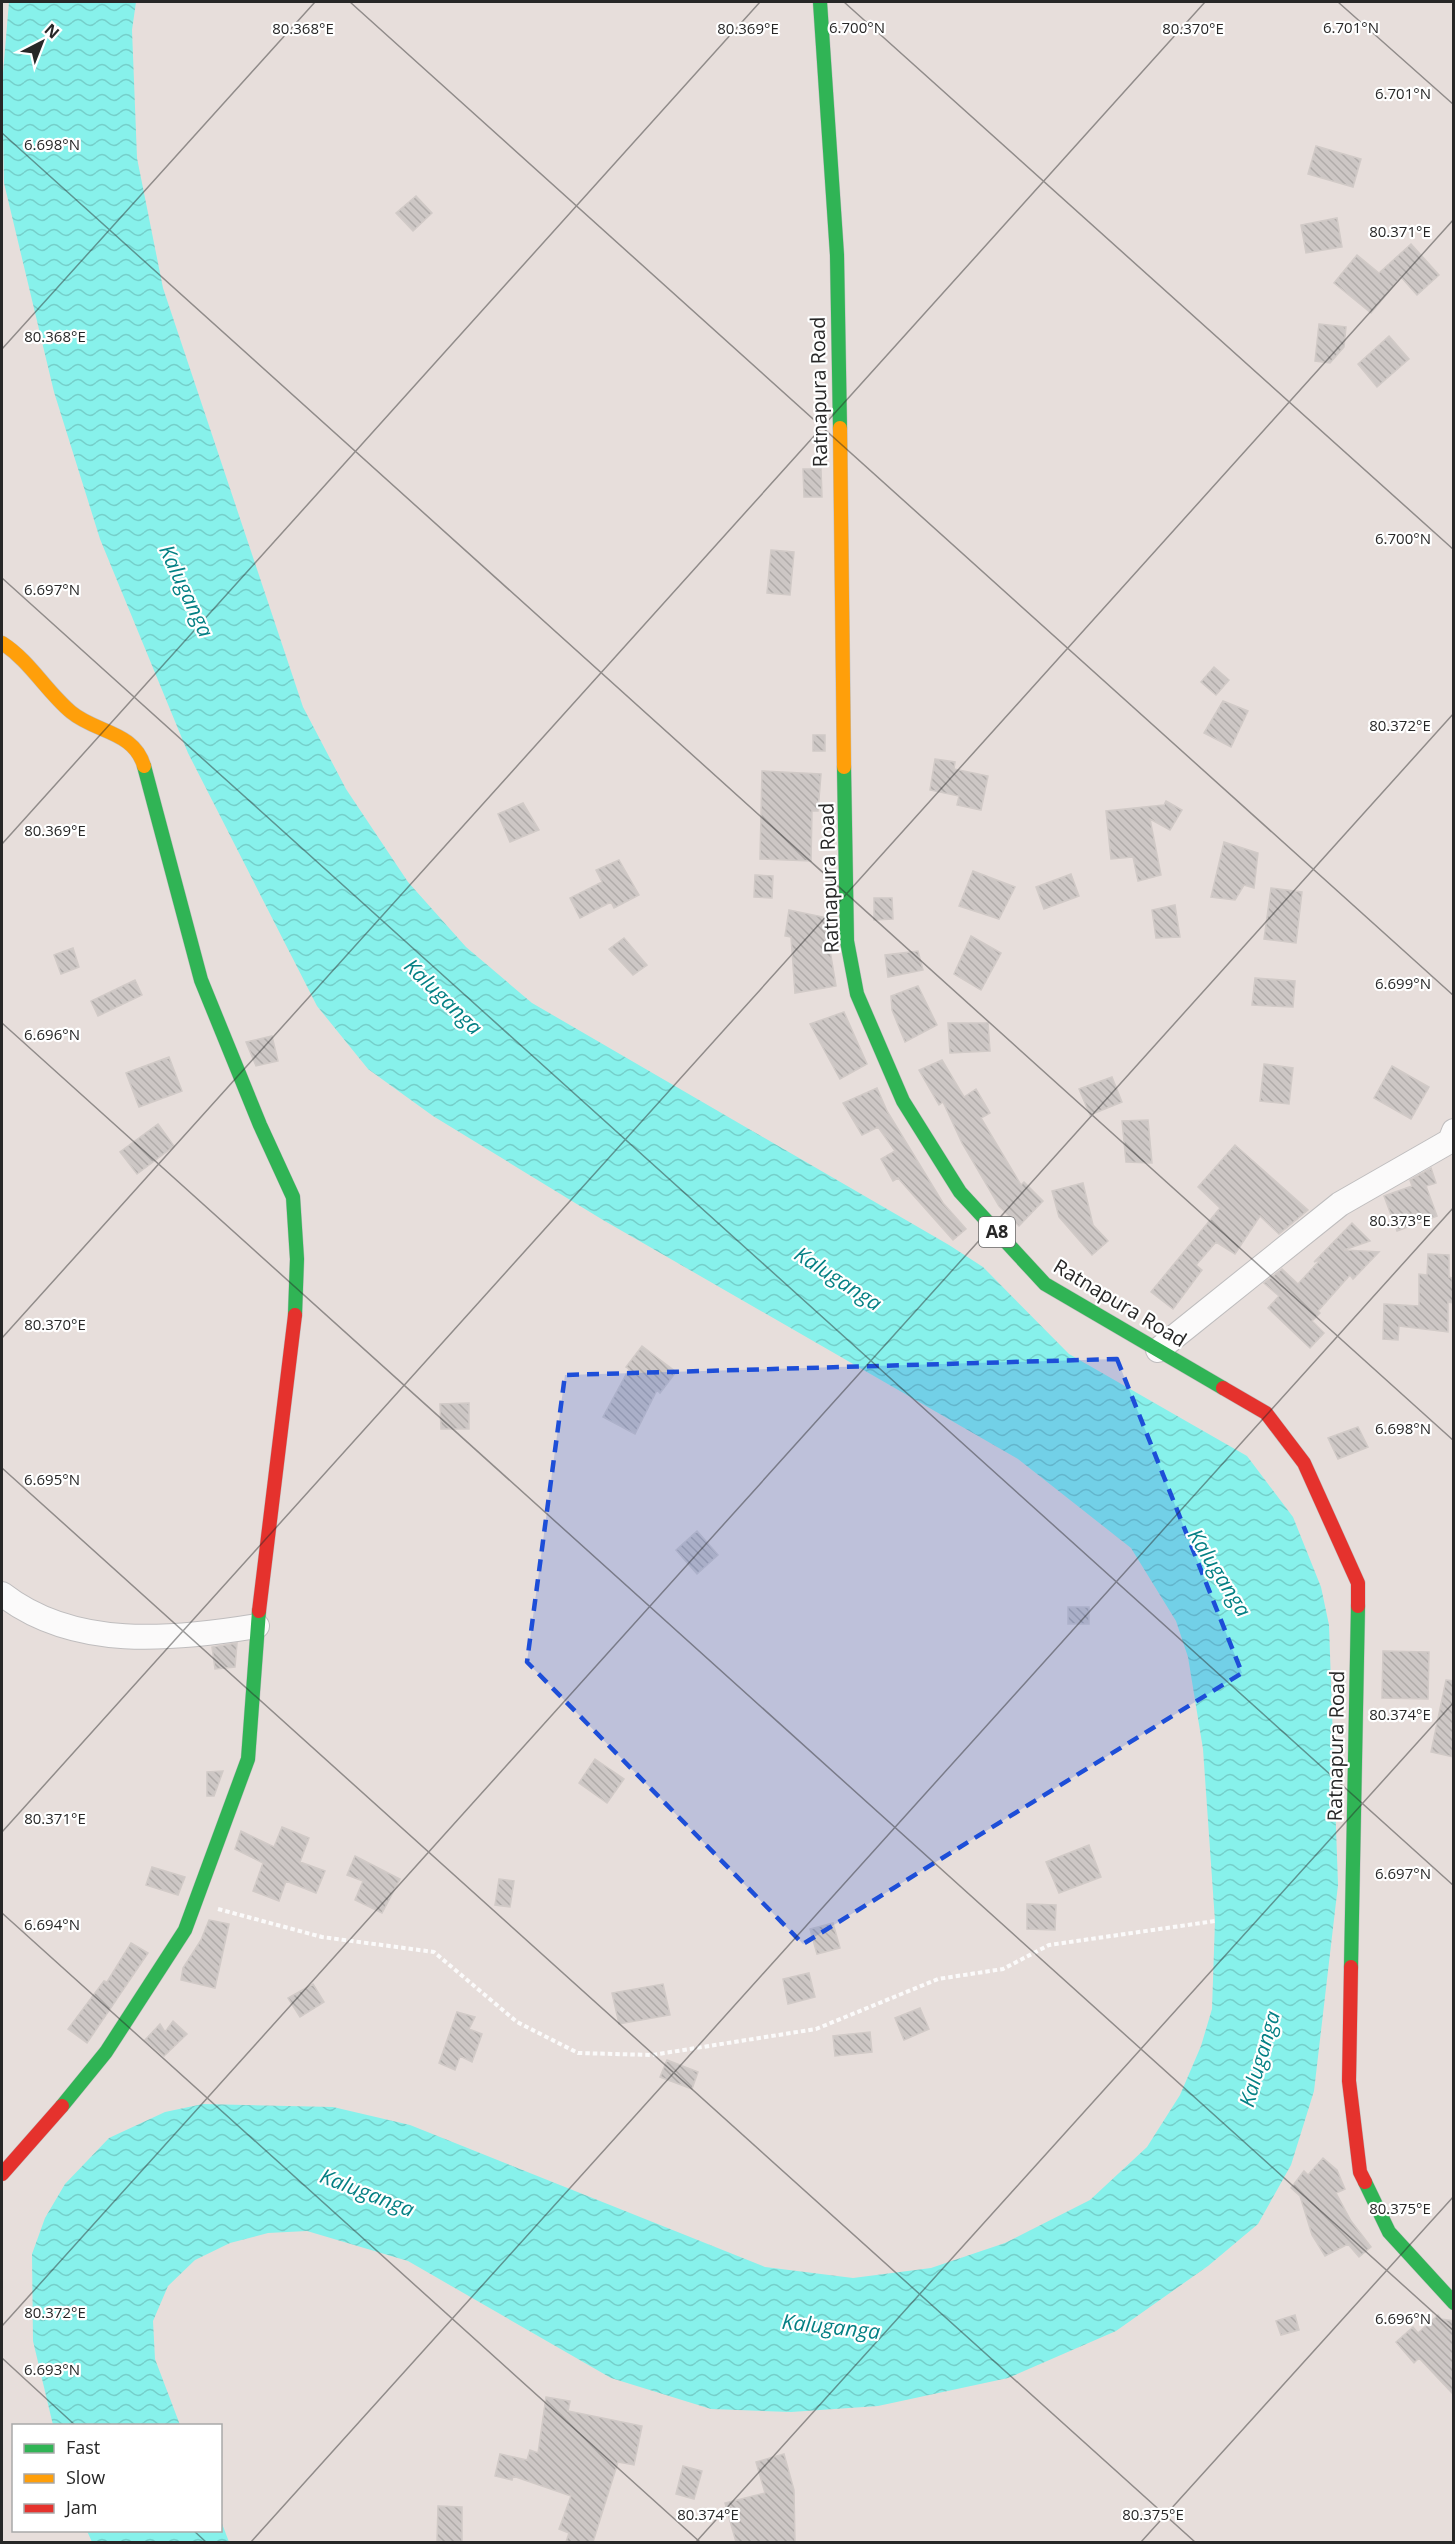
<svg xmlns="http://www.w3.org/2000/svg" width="1455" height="2544" font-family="'Open Sans',sans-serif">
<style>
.water{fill:url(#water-waves)}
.building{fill:url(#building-back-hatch);stroke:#d1cac7;stroke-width:1.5}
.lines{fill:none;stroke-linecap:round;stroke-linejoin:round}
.street-casing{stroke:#bfbdbe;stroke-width:26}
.fast-casing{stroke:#bfbdbe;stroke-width:15}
.slow-casing{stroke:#bfbdbe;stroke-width:15}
.jam-casing{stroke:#bfbdbe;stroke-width:15}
.path{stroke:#fbfafa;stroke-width:4;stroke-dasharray:4.5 3;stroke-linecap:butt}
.street{stroke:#fbfafa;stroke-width:24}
.fast{stroke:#30b455;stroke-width:14}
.slow{stroke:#ff9f0a;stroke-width:14}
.jam{stroke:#e5322d;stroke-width:14}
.marked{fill:#1d4ed8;fill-opacity:0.2;stroke:#1d4ed8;stroke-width:4.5;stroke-dasharray:12 8;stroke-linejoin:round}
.ticks{fill:none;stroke:#272727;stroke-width:1.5;stroke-opacity:0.45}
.labels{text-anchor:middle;stroke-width:4.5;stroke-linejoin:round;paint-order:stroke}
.shield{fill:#fff;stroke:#686868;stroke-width:1.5}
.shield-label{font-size:18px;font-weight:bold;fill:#272727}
.street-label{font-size:20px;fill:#272727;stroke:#fff}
.water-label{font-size:21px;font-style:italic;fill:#048084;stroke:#fff}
.ticks-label{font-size:15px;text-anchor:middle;fill:#272727;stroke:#fff;stroke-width:4.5;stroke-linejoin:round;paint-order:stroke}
</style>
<defs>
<pattern id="water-waves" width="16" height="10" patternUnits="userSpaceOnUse" patternTransform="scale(1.5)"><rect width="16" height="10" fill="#87f1eb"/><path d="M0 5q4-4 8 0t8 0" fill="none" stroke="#75cfca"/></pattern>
<pattern id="building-back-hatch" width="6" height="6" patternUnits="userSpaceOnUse" patternTransform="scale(1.5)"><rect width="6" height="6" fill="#cdc7c5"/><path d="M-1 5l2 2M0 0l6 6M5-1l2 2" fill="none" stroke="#b0aba9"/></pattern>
</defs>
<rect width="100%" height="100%" fill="#e7dedb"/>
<!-- water -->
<path class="water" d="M 9,2 L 136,2 L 132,30 L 137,158 L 163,288 L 303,707 L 346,789 L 408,882 L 466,947 L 532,1003 L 949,1245 L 983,1267 L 1069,1354 L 1247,1456 L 1293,1517 L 1321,1587 L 1329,1625 L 1338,1885 L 1314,2091 L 1291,2165 L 1258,2224 L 1208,2266 L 1116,2331 L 1008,2378 L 878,2406 L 791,2412 L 711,2409 L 611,2378 L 408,2261 L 307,2231 L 268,2233 L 230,2243 L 195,2260 L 168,2286 L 153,2321 L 155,2359 L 180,2425 L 53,2425 L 33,2341 L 32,2254 L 45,2218 L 65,2184 L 109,2138 L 165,2112 L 203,2104 L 333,2107 L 410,2125 L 765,2267 L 853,2278 L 931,2268 L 1005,2243 L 1090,2200 L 1147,2147 L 1180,2095 L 1201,2046 L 1212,2009 L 1215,1921 L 1203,1749 L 1188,1657 L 1176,1621 L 1131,1548 L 1018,1459 L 603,1220 L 433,1116 L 368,1069 L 317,1006 L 188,753 L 100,539 L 54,392 L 4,183 L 2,85 Z
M 221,2521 L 229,2542 L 92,2542 L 87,2531 L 220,2530 Z"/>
<!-- building -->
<path class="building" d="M 1316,146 L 1361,159 L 1353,187 L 1308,174 Z
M 416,196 L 432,213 L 413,231 L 396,213 Z
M 1337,218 L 1342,247 L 1306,253 L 1301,225 Z
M 1411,244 L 1439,275 L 1417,295 L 1401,277 L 1371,313 L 1334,283 L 1357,255 L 1379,273 Z
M 1319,324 L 1346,327 L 1344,347 L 1330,363 L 1315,361 Z
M 1389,336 L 1409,359 L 1377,387 L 1358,364 Z
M 803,469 L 821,469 L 822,497 L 804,497 Z
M 771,550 L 794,552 L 790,595 L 767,593 Z
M 1214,667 L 1229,680 L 1216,695 L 1201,682 Z
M 1223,701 L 1248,711 L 1231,747 L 1204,733 Z
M 813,735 L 825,735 L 825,751 L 813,751 Z
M 935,759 L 955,762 L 954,769 L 988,776 L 981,810 L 957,805 L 959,796 L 930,790 Z
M 762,771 L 821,774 L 818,811 L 812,811 L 811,861 L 760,859 Z
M 1166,801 L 1182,810 L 1170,830 L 1150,819 L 1161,875 L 1138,881 L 1133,857 L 1111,859 L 1106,811 L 1164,805 Z
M 523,803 L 539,830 L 510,842 L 498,814 Z
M 1224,842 L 1258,853 L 1254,888 L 1244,885 L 1235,900 L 1211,897 Z
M 619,860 L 639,895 L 614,908 L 611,902 L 580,918 L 570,898 L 602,882 L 596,870 Z
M 973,871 L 1015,887 L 999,919 L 959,906 Z
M 1071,874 L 1079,896 L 1044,909 L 1036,887 Z
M 755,875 L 773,876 L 772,898 L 754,897 Z
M 1271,888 L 1302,892 L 1296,943 L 1264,939 Z
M 874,898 L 892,898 L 893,919 L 874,920 Z
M 1175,905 L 1180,937 L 1156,938 L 1152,910 Z
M 789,910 L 828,918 L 829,944 L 836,986 L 795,993 L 791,937 L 785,936 Z
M 971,936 L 1001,953 L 981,990 L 954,974 Z
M 624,938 L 647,965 L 633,975 L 609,949 Z
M 73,948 L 79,967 L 61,974 L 54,955 Z
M 918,951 L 923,970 L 888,977 L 885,955 Z
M 1255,978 L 1295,981 L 1293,1007 L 1252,1005 Z
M 135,980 L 142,995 L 98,1016 L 91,1001 Z
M 918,986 L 937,1025 L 905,1042 L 892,1010 L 891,996 Z
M 844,1012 L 867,1064 L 840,1079 L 810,1024 Z
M 948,1023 L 988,1023 L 990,1051 L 950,1053 Z
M 272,1036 L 278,1061 L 256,1066 L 246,1042 Z
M 169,1057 L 182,1091 L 139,1107 L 126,1073 Z
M 942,1060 L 964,1097 L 976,1089 L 990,1113 L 981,1118 L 1021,1185 L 1024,1182 L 1043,1201 L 1019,1226 L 999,1206 L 962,1143 L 943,1102 L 939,1105 L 919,1070 Z
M 1264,1064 L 1293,1068 L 1289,1104 L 1260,1101 Z
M 1392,1066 L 1429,1087 L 1411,1119 L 1374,1098 Z
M 1112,1077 L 1122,1102 L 1090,1115 L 1079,1089 Z
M 877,1088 L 887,1111 L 943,1203 L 966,1229 L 953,1240 L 898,1178 L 893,1181 L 881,1159 L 895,1151 L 878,1127 L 862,1135 L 843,1103 Z
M 1148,1120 L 1152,1163 L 1126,1162 L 1122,1121 Z
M 158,1124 L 174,1146 L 137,1174 L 120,1152 Z
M 1235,1145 L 1308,1210 L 1279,1234 L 1260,1216 L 1235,1254 L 1216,1242 L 1196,1265 L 1202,1270 L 1173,1309 L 1151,1292 L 1220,1208 L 1198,1187 Z
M 1431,1168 L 1436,1183 L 1426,1186 L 1437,1216 L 1397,1231 L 1384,1196 L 1412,1186 L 1410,1180 Z
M 1083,1183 L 1093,1225 L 1108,1241 L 1092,1255 L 1059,1217 L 1052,1191 Z
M 1352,1223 L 1370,1241 L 1344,1250 L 1379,1252 L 1353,1279 L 1350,1275 L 1318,1311 L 1320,1313 L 1312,1321 L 1324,1333 L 1310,1348 L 1268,1308 L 1279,1296 L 1264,1283 L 1282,1269 L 1298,1284 L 1321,1259 L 1314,1262 Z
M 1428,1254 L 1449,1255 L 1449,1277 L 1452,1278 L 1454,1303 L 1448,1302 L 1448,1332 L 1399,1326 L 1398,1340 L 1383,1339 L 1384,1304 L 1419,1306 L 1419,1274 L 1427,1275 Z
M 642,1346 L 676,1372 L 660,1393 L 657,1390 L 635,1434 L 603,1417 L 629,1369 L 626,1367 Z
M 469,1403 L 469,1429 L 441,1429 L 440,1404 Z
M 1358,1427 L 1368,1447 L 1338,1459 L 1328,1438 Z
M 697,1531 L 718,1555 L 697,1574 L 676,1550 Z
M 1068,1607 L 1089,1607 L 1089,1624 L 1068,1624 Z
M 237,1643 L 235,1667 L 215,1669 L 212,1647 Z
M 1383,1651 L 1429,1652 L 1428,1699 L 1382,1698 Z
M 1446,1680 L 1454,1681 L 1454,1757 L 1431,1752 Z
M 595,1759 L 624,1779 L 607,1803 L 579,1783 Z
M 223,1771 L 214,1796 L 207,1796 L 207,1772 Z
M 282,1827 L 309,1838 L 300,1862 L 325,1871 L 316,1893 L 286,1881 L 279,1901 L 253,1891 L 263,1863 L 235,1849 L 241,1831 L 274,1847 Z
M 1089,1845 L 1101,1877 L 1059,1893 L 1046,1862 Z
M 355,1856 L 400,1879 L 382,1913 L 355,1900 L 363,1881 L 347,1875 Z
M 152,1867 L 185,1877 L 178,1895 L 146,1885 Z
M 499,1879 L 514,1881 L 510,1907 L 495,1905 Z
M 1027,1904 L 1056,1905 L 1055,1930 L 1027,1929 Z
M 209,1920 L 229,1924 L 215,1988 L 181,1980 L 183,1968 L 201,1940 Z
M 833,1923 L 840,1948 L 817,1954 L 810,1929 Z
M 131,1943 L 148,1953 L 87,2043 L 68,2029 L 104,1981 L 107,1982 Z
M 809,1973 L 815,1997 L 788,2004 L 783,1979 Z
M 313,1984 L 324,2002 L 300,2017 L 288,1998 Z
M 663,1984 L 670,2015 L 619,2024 L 612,1993 Z
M 920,2008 L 929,2029 L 904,2040 L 895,2018 Z
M 457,2012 L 475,2017 L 469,2029 L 482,2034 L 472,2062 L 460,2056 L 455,2070 L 439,2063 Z
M 173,2021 L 187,2034 L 164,2056 L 145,2040 L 160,2024 L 165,2032 Z
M 870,2032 L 872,2052 L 835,2056 L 833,2036 Z
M 667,2060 L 698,2072 L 692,2089 L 660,2077 Z
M 1323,2158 L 1337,2170 L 1345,2189 L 1336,2193 L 1351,2221 L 1371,2247 L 1359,2257 L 1348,2244 L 1325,2256 L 1312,2235 L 1300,2196 L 1291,2188 L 1304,2171 L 1308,2175 Z
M 1295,2315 L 1299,2330 L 1281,2335 L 1276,2321 Z
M 1438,2315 L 1441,2319 L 1454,2321 L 1454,2395 L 1419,2358 L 1414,2363 L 1396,2342 L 1413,2327 L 1418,2333 Z
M 546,2397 L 570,2401 L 568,2411 L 642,2426 L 634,2465 L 618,2462 L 593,2542 L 566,2542 L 569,2533 L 559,2529 L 571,2496 L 513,2476 L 512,2480 L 495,2476 L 500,2454 L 527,2460 L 530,2450 L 538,2453 Z
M 784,2454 L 794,2490 L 795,2542 L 736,2542 L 725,2503 L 765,2493 L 756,2462 Z
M 683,2466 L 702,2471 L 694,2499 L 676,2494 Z
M 438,2506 L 462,2507 L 462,2542 L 437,2542 Z"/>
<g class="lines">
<defs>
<path id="street" d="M 1158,1350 L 1340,1204 L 1450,1141 L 1454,1131
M 2,1594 C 74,1650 172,1640 257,1626"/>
<path id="fast" d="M 820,2 L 837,255 L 840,428
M 144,766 L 201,980 L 260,1125 L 293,1197 L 297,1259 L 295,1315
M 844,767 L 847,941 L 857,994 L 903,1101 L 960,1192 L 1045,1284 L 1223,1388
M 1351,1967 L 1358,1606
M 62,2106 L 106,2052 L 185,1930 L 248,1759 L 259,1611
M 1365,2182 L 1389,2232 L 1454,2303"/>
<path id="slow" d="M 840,428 L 844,767
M 2,643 C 30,661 46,691 71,712 C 96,733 134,731 144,766"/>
<path id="jam" d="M 1223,1388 L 1266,1413 L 1304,1463 L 1358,1583 L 1358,1606
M 259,1611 L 295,1315
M 1351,1967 L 1349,2081 L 1360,2172 L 1365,2182
M 2,2174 L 62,2106"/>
</defs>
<!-- street casing -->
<use href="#street" class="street-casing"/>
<!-- fast casing -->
<use href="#fast" class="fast-casing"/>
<!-- slow casing -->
<use href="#slow" class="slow-casing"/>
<!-- jam casing -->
<use href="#jam" class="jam-casing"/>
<!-- path -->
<path class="path" d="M 218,1909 L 322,1937 L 434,1952 L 517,2022 L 578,2053 L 652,2055 L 816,2029 L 938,1979 L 1003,1969 L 1049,1945 L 1215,1921"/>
<!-- street -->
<use href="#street" class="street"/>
<!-- fast -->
<use href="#fast" class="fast"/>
<!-- slow -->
<use href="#slow" class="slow"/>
<!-- jam -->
<use href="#jam" class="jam"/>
</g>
<!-- marked area -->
<path class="marked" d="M 1117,1359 L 1242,1673 L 803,1944 L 527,1662 L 565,1375 Z"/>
<!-- ticks -->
<path class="ticks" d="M 350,2 L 1454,996M 844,2 L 1454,550M 1338,2 L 1454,105M 2,133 L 1454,1441M 2,349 L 315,2M 2,578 L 1454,1886M 2,844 L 760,2M 2,1023 L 1454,2331M 2,1338 L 1205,2M 2,1468 L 1195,2542M 2,1832 L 1454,219M 2,1913 L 700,2542M 2,2326 L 1454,713M 2,2358 L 76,2426M 193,2530 L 206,2542M 251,2542 L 1454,1207M 696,2542 L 1454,1702M 1141,2542 L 1454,2196"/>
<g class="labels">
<!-- shield labels -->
<rect class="shield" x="979" y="1217" width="36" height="30" rx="4.5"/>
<g class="shield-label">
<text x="997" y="1238">A8</text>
</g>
<!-- street labels -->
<g class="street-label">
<text transform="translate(819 392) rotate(-91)" y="7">Ratnapura Road</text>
<text transform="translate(829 878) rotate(-92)" y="7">Ratnapura Road</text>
<text transform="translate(1120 1303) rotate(31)" y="7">Ratnapura Road</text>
<text transform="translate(1336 1746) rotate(-89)" y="7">Ratnapura Road</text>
</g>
<!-- water labels -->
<g class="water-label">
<text transform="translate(186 591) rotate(65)" y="7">Kaluganga</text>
<text transform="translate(443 997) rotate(44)" y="7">Kaluganga</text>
<text transform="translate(838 1279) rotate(33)" y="7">Kaluganga</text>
<text transform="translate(1219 1573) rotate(58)" y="7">Kaluganga</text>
<text transform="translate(1260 2059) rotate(-74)" y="7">Kaluganga</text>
<text transform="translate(367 2193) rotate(21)" y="7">Kaluganga</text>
<text transform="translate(831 2327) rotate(6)" y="7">Kaluganga</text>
</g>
</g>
<g class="ticks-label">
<text x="857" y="33">6.700°N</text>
<text x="1351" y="33">6.701°N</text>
<text x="303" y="34">80.368°E</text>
<text x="748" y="34">80.369°E</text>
<text x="1193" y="34">80.370°E</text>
<text x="1403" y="99">6.701°N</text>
<text x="52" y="150">6.698°N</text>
<text x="1400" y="237">80.371°E</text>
<text x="55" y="342">80.368°E</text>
<text x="1403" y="544">6.700°N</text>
<text x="52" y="595">6.697°N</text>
<text x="1400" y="731">80.372°E</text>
<text x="55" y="836">80.369°E</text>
<text x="1403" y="989">6.699°N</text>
<text x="52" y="1040">6.696°N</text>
<text x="1400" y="1226">80.373°E</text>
<text x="55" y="1330">80.370°E</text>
<text x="1403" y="1434">6.698°N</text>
<text x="52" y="1485">6.695°N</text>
<text x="1400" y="1720">80.374°E</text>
<text x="55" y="1824">80.371°E</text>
<text x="1403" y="1879">6.697°N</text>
<text x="52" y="1930">6.694°N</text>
<text x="1400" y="2214">80.375°E</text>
<text x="55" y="2318">80.372°E</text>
<text x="1403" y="2324">6.696°N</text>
<text x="52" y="2375">6.693°N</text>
<text x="708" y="2520">80.374°E</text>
<text x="1153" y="2520">80.375°E</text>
</g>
<!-- border -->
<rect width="1455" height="2544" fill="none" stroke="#272727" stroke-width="6"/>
<!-- legend -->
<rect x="12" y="2424" width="210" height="108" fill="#ffffff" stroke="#a9a9a9" stroke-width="1.5"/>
<rect x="24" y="2444" width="30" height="9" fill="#30b455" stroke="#a9a9a9" stroke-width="1.5"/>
<text x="66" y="2454" font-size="18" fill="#272727">Fast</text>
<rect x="24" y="2474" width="30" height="9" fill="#ff9f0a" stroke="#a9a9a9" stroke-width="1.5"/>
<text x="66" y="2484" font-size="18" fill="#272727">Slow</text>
<rect x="24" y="2504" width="30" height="9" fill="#e5322d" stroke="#a9a9a9" stroke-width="1.5"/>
<text x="66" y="2514" font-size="18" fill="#272727">Jam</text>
<!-- north arrow -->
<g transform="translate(42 42) rotate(42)" stroke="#ffffff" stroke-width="4.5" paint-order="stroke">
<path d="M0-4.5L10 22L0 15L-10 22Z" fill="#272727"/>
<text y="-9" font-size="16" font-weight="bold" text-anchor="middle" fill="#272727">N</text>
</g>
</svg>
